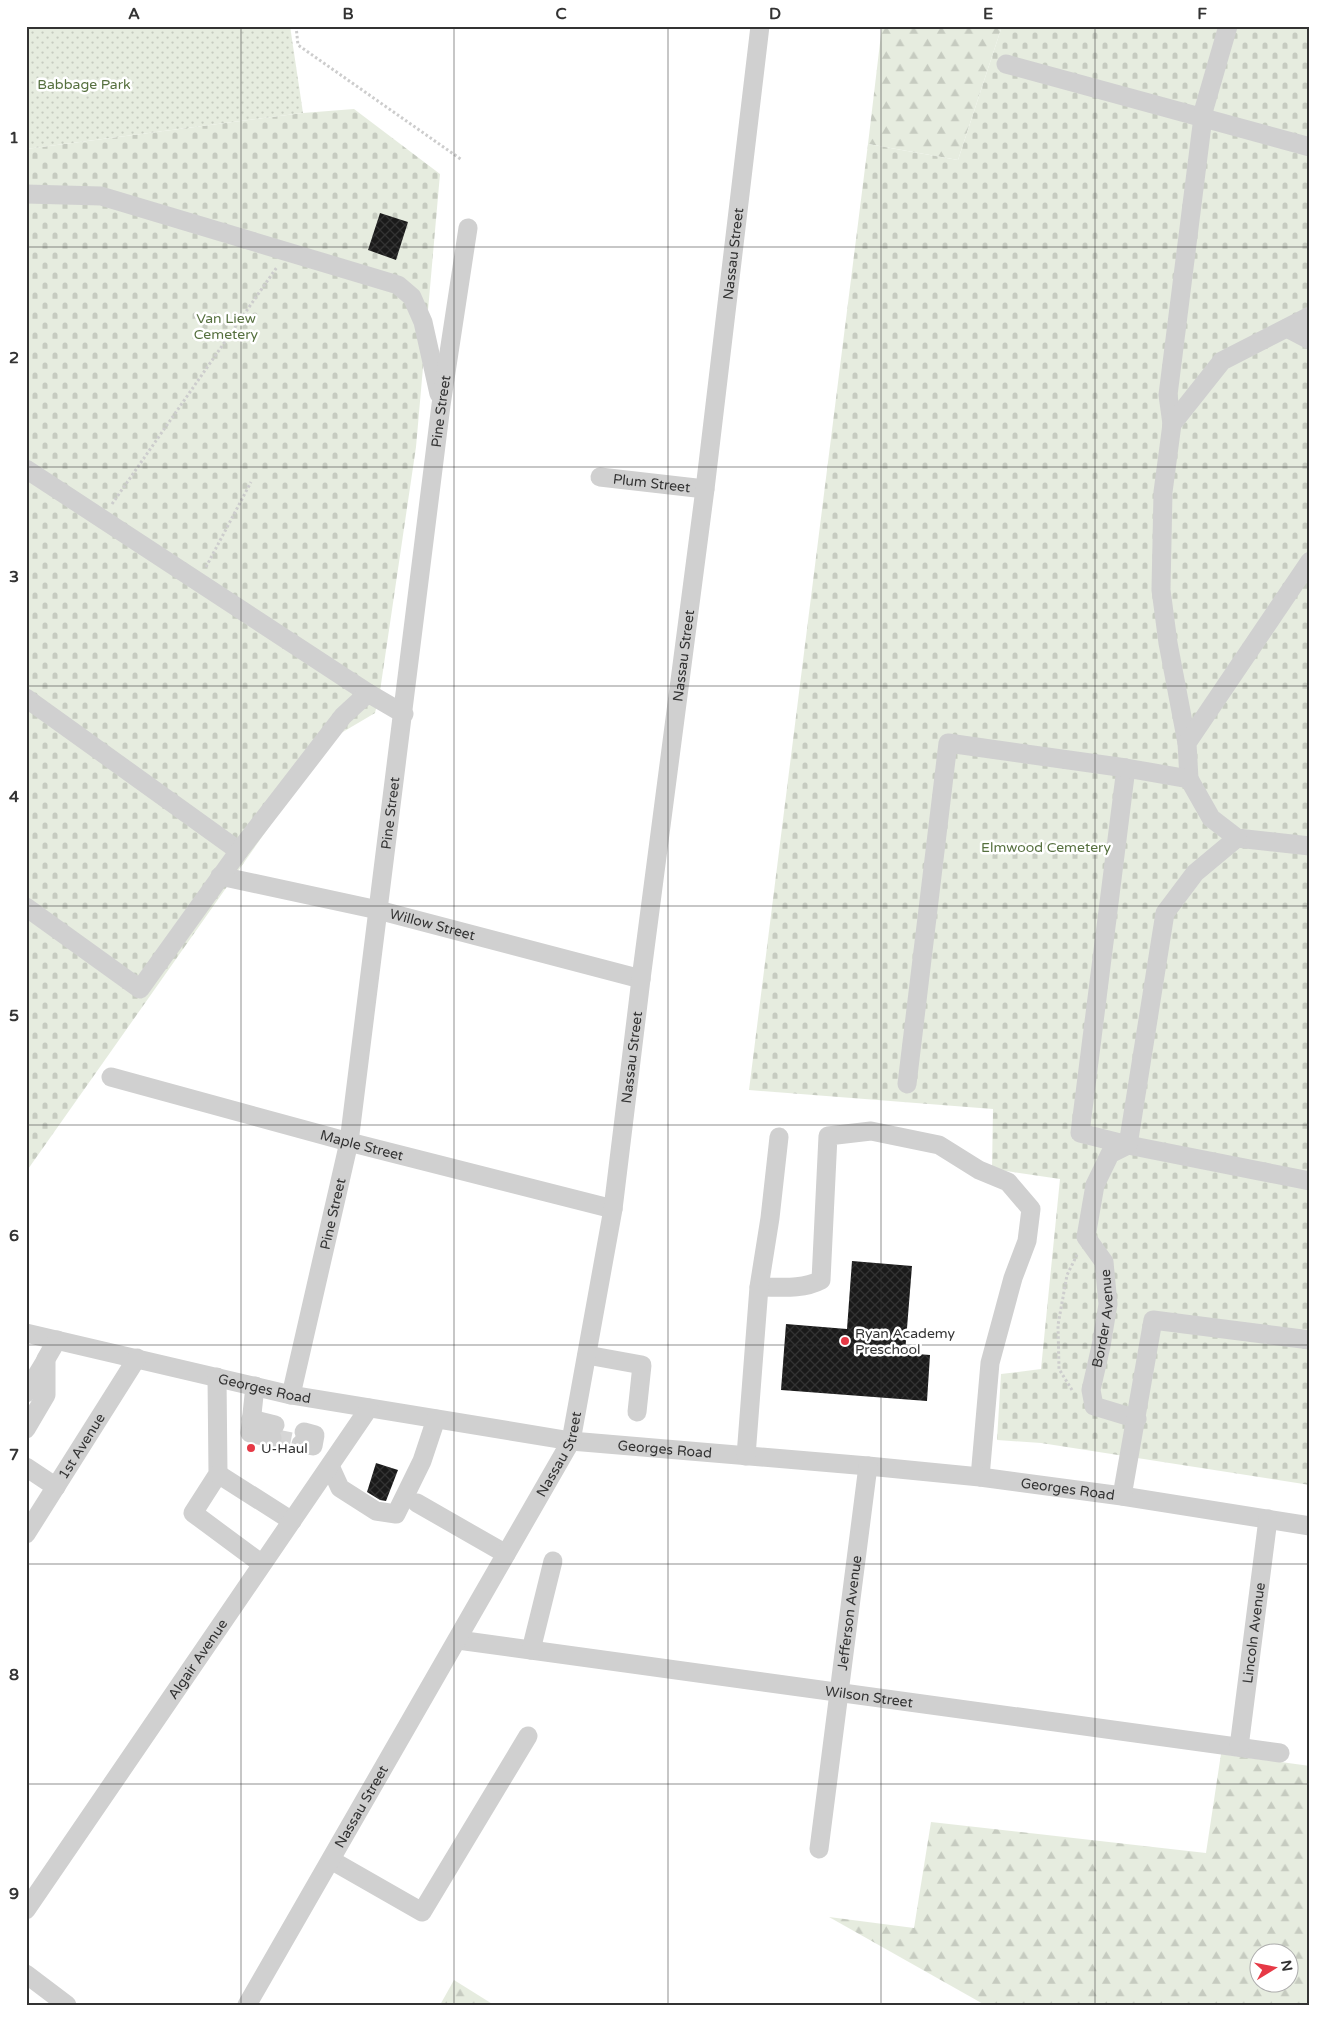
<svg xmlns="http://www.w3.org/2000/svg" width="1336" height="2031" font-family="'Varela Round',sans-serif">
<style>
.forest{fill:url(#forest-firs);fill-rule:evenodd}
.cemetery{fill:url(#cemetery-stones)}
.park{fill:url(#park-dots)}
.building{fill:url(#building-cross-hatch)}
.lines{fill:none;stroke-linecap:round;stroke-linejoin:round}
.minor-tunnel{stroke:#d6d6d6;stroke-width:19;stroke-dasharray:19 9;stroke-linecap:butt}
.path{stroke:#cdcdcd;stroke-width:3;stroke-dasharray:2.5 2.5;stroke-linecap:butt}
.minor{stroke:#d0d0d0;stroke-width:19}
.grid{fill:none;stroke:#333;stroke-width:1;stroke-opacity:0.55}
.poi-dot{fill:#e63946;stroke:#fff;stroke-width:2}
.labels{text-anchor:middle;stroke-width:5;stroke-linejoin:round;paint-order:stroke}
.park-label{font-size:14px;fill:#56703f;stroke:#fff}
.street-label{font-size:14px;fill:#333;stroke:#fff}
.poi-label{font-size:14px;fill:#333;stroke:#fff;text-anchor:start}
.neatline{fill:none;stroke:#333;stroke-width:2}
.grid-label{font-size:16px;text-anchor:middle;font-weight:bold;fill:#333}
</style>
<defs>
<pattern id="forest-firs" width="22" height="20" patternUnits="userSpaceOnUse" patternTransform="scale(1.25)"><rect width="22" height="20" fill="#e6ecdf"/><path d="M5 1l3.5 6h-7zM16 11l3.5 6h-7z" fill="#c6cbc0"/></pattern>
<pattern id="cemetery-stones" width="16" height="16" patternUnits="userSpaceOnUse" patternTransform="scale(1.25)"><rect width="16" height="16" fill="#e6ecdf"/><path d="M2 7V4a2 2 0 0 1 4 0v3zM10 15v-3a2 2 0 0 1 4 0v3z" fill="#c6cbc0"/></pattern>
<pattern id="park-dots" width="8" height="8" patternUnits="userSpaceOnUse" patternTransform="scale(1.25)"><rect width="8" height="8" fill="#e6ecdf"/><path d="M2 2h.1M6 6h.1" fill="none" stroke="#c6cbc0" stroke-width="1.8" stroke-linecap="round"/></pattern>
<pattern id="building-cross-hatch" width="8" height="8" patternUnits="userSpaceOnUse" patternTransform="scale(1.25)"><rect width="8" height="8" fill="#1a1a1a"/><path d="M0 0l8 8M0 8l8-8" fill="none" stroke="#333"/></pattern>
</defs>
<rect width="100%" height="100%" fill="#fff"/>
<!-- forest -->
<path class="forest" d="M 882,26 L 1002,26 L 958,160 L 868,144 Z
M 1221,1754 L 1310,1766 L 1310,2005 L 985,2005 L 829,1917 L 914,1928 L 931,1822 L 1206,1853 ZM 1258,1954 L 1288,1954 L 1288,1984 L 1258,1984 Z
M 454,1980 L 494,2005 L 440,2005 Z"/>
<!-- cemetery -->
<path class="cemetery" d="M 1002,26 L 1310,26 L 1310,1485 L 1041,1443 L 997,1440 L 1001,1374 L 1041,1369 L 1060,1179 L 992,1169 L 993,1109 L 749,1090 L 868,144 L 958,160 Z
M 354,109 L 440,174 L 416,447 L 380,691 L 375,713 L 331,739 L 26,1172 L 26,149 L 303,113 Z"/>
<!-- park -->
<path class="park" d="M 26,26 L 290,26 L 303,113 L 26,149 Z"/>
<!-- building -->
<path class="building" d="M 380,213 L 408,222 L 396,260 L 368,250 Z
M 852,1261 L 912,1266 L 905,1353 L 930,1355 L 927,1401 L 781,1390 L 786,1324 L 847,1329 Z
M 376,1463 L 398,1470 L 386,1501 L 380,1500 L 367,1492 Z"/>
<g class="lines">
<!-- minor-tunnel -->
<path class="minor-tunnel" d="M 272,1438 L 301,1444"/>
<!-- path -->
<path class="path" d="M 296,26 L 298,45 L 462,160
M 112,504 L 277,267
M 206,567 L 251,482
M 1072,1390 L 1059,1369 L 1058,1325 L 1067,1275 L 1077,1255"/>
<!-- minor -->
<g class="minor">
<path d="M 1006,64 L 1310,147"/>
<path d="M 26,194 L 101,196 L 398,285 L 412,297 L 423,322 L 439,394"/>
<path d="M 1287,328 L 1310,340"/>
<path d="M 1172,424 L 1168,395 L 1204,109 L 1228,26"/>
<path d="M 26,469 L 368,693"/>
<path id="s1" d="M 600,477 L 705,489"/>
<path d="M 26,698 L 239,851"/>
<path d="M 1187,743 L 1168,643 L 1161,590 L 1163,492 L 1172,424 L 1222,361 L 1310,316"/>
<path d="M 1126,768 L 1080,1133 L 1128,1145 L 1310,1181"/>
<path d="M 1189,779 L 1187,743 L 1310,561"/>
<path id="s2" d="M 220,876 L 378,910 L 641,979"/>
<path d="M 26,907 L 140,989 L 239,851 L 343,716 L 368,693 L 404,714"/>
<path id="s3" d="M 111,1077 L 349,1142 L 613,1209"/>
<path d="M 907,1084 L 948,743 L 1126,768 L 1189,779 L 1211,818 L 1237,838 L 1310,846"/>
<path d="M 759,1287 C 780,1287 802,1290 821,1280 L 828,1136 L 871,1131 L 939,1145 L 979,1170 L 1008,1182 L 1031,1209 L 1027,1241 L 1013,1278 L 990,1363 L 980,1477"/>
<path id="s4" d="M 26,1333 L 291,1395 L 571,1441 L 868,1466 L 980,1477 L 1122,1496 L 1310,1526"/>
<path d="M 587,1355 L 642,1365 L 637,1412"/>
<path d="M 217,1377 L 218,1474 L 193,1513 L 262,1564"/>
<path d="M 255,1386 L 250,1433 L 272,1438"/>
<path d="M 26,1393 L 46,1360"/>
<path id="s5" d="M 291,1395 L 349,1142 L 441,405 L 468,228"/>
<path d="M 251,1419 L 275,1425"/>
<path id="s6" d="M 1137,1419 L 1094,1406 L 1091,1390 L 1101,1346 L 1108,1304 L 1104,1262 L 1086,1237 L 1095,1185 L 1110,1154 L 1128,1145 L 1165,913 L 1195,873 L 1237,838"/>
<path d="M 26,1429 L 46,1395 L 46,1359 L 57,1340"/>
<path d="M 301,1444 L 313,1446 L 315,1435 L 304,1432"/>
<path d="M 746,1456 L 759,1287 L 770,1218 L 779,1137"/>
<path d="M 330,1466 L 340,1488 L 376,1511 L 396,1514 L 422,1461 L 436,1419"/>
<path d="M 26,1467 L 56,1487"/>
<path d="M 218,1474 L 292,1521"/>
<path d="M 1122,1496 L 1153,1320 L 1310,1340"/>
<path d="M 417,1503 L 506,1554"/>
<path id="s7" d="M 26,1534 L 137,1358"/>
<path id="s8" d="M 458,1640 L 1280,1753"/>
<path d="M 531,1650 L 553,1561"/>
<path id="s9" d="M 1239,1747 L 1268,1519"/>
<path id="s10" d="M 819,1849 L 868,1466"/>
<path d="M 331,1860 L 422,1912 L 528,1736"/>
<path id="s11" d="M 26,1910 L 369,1408"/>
<path d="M 26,1974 L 67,2005"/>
<path id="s12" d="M 247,2005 L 571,1441 L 613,1209 L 641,979 L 705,489 L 760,26"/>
</g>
</g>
<!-- grid -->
<path class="grid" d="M 241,26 L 241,2005M 454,26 L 454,2005M 668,26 L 668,2005M 881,26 L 881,2005M 1095,26 L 1095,2005M 26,247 L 1310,247M 26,467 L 1310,467M 26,686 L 1310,686M 26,906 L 1310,906M 26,1125 L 1310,1125M 26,1345 L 1310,1345M 26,1564 L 1310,1564M 26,1784 L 1310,1784"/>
<!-- markers -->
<g class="poi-dot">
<circle cx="845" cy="1341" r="5"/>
<circle cx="251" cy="1448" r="5"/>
</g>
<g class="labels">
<!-- park labels -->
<g class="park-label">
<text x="84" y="89">Babbage Park</text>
<text x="226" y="323">Van Liew<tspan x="226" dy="16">Cemetery</tspan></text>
<text x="1046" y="852">Elmwood Cemetery</text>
</g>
<!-- street labels -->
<g class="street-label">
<text dy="5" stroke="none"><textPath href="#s12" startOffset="1849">Nassau Street</textPath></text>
<text dy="5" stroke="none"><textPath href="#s5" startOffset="996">Pine Street</textPath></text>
<text dy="5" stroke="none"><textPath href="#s1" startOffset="52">Plum Street</textPath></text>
<text dy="5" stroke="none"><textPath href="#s12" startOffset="1444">Nassau Street</textPath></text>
<text dy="5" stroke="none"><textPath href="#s5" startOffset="591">Pine Street</textPath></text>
<text dy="5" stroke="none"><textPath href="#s2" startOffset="218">Willow Street</textPath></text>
<text dy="5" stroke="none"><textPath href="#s12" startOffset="1039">Nassau Street</textPath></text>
<text dy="5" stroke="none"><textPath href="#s3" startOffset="260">Maple Street</textPath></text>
<text dy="5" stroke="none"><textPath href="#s5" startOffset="186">Pine Street</textPath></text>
<text dy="5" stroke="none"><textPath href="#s6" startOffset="134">Border Avenue</textPath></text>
<text dy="5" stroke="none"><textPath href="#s4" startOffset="245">Georges Road</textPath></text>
<text dy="5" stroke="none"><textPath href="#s7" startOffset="104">1st Avenue</textPath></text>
<text dy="5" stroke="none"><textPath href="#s4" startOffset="650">Georges Road</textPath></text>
<text dy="5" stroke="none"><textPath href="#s12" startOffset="634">Nassau Street</textPath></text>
<text dy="5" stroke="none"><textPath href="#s4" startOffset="1055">Georges Road</textPath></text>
<text dy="5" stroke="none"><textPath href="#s10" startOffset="238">Jefferson Avenue</textPath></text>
<text dy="5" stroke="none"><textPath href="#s9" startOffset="115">Lincoln Avenue</textPath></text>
<text dy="5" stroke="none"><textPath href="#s11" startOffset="304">Algair Avenue</textPath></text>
<text dy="5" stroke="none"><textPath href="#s8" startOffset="415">Wilson Street</textPath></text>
<text dy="5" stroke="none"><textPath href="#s12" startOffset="229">Nassau Street</textPath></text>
</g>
<!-- poi labels -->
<g class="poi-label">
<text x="855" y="1338">Ryan Academy<tspan x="855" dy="16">Preschool</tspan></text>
<text x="261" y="1453">U-Haul</text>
</g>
</g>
<!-- border -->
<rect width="1336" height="2031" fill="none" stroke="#ffffff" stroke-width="55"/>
<!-- north arrow -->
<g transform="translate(1274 1968) rotate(80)"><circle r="24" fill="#ffffff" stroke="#adadad"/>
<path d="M0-4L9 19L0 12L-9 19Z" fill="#e63946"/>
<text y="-8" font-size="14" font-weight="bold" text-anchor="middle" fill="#333333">N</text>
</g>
<rect x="28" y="28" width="1280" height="1976" class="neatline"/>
<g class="grid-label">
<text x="134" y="19">A</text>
<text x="348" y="19">B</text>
<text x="561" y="19">C</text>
<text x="775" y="19">D</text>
<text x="988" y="19">E</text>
<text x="1202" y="19">F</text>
<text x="14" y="143">1</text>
<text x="14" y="363">2</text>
<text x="14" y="582">3</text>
<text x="14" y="802">4</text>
<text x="14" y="1021">5</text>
<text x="14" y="1241">6</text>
<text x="14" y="1460">7</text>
<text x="14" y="1680">8</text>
<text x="14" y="1899">9</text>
</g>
</svg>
